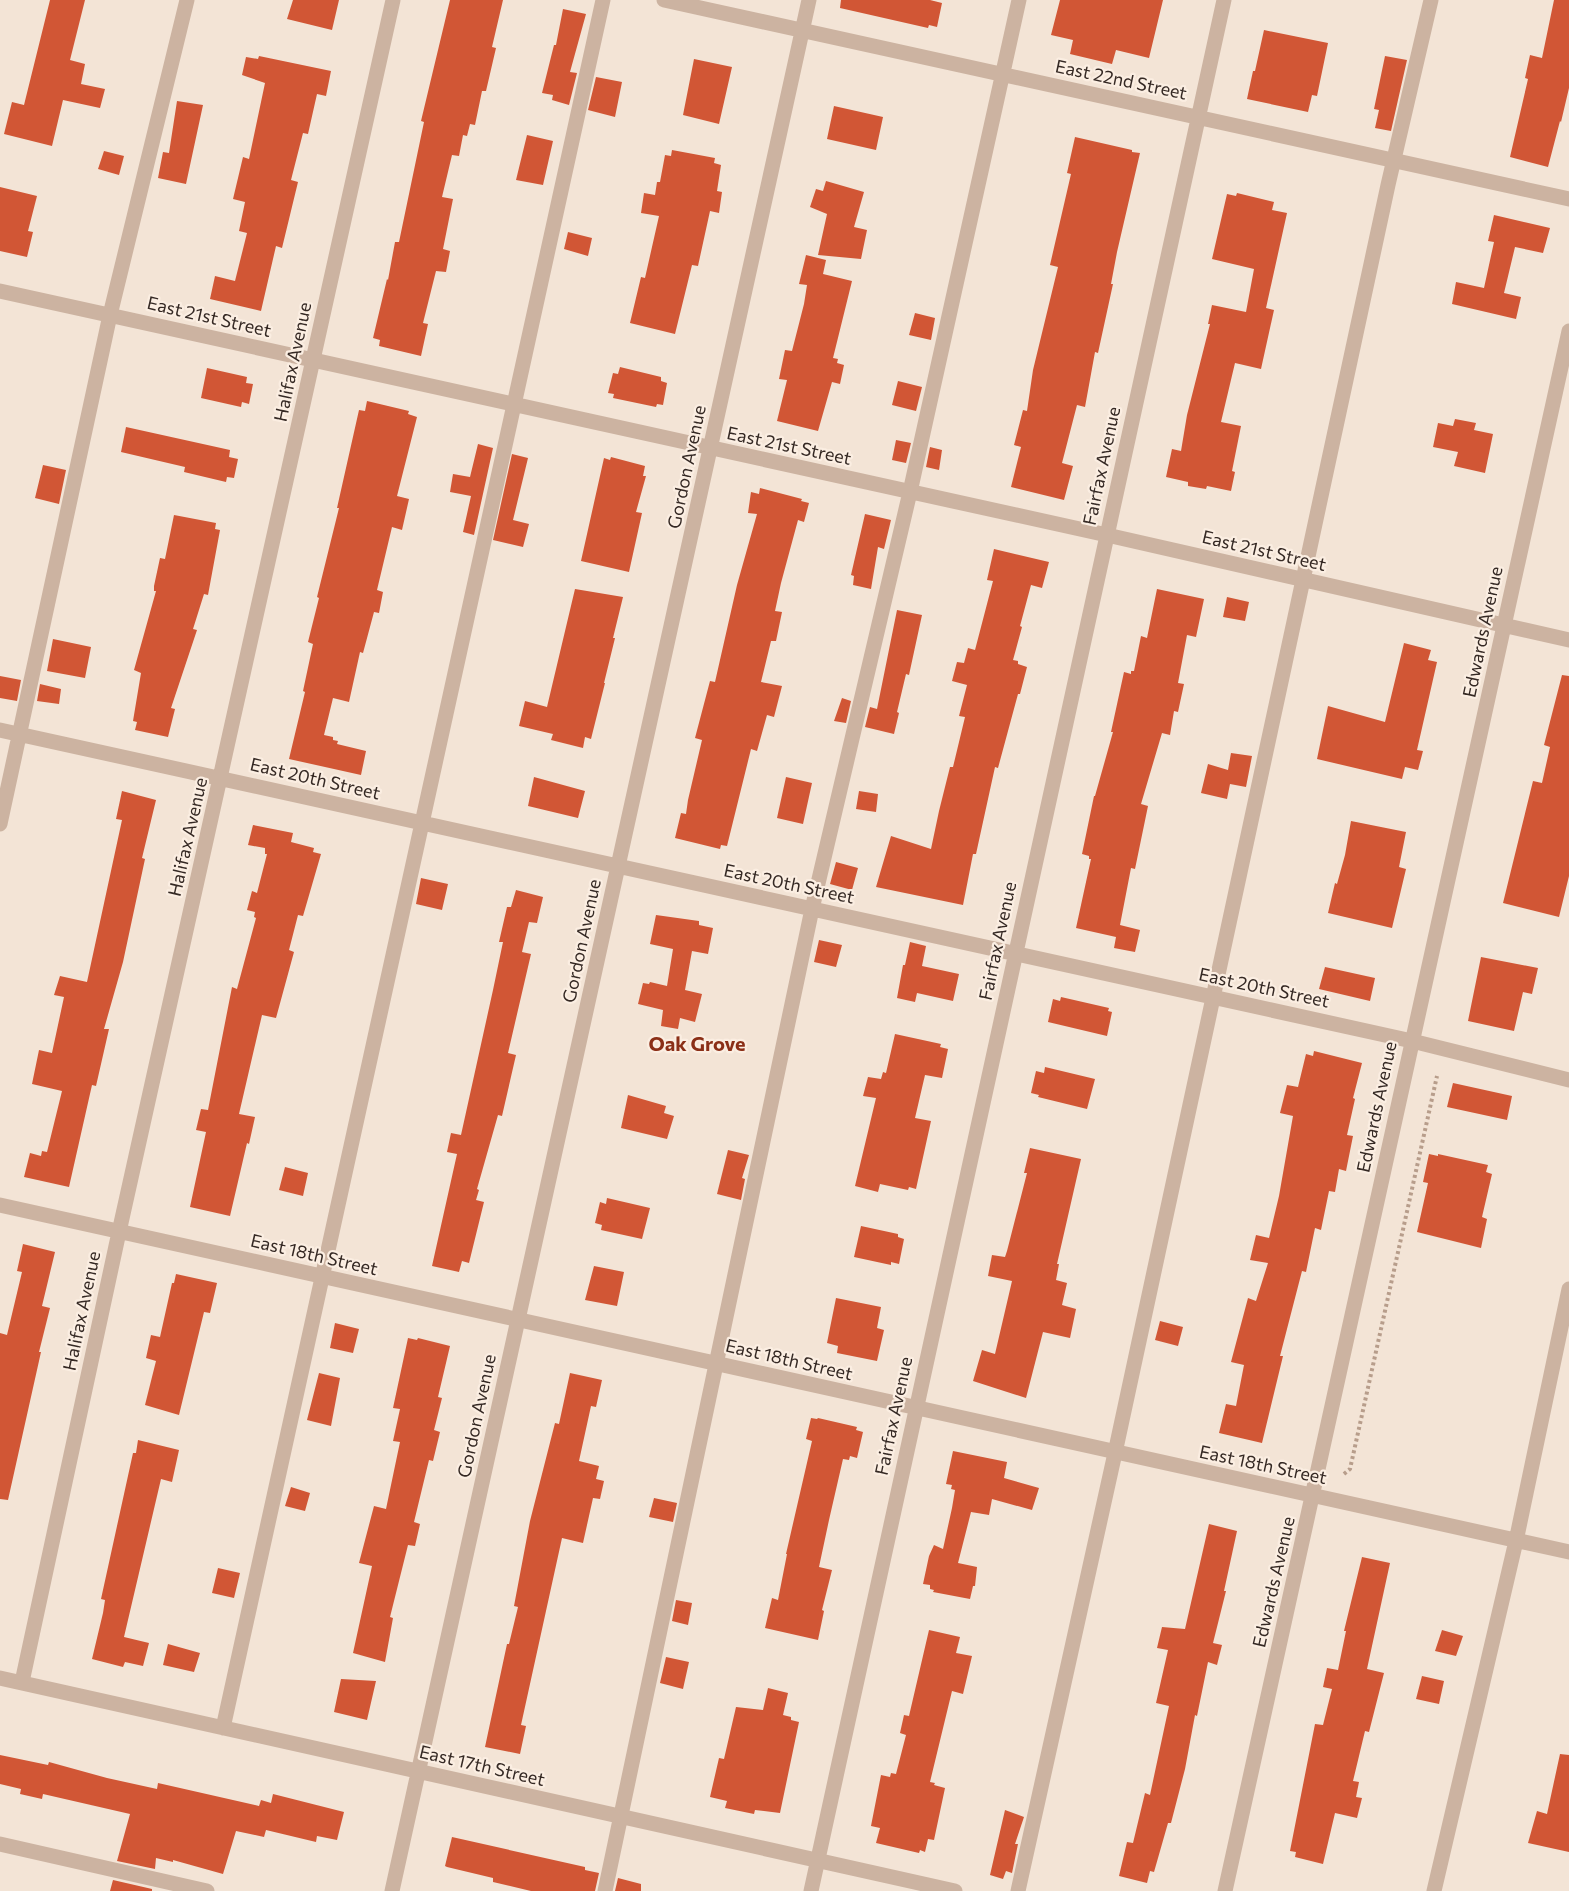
<svg xmlns="http://www.w3.org/2000/svg" width="1569" height="1891" font-family="Commissioner,sans-serif">
<style>
.building{fill:#d15635}
.lines{fill:none;stroke-linecap:round;stroke-linejoin:round}
.path{stroke:#b79d8b;stroke-width:4;stroke-dasharray:3 3;stroke-linecap:butt}
.minor{stroke:#ccb3a1;stroke-width:15}
.labels{text-anchor:middle;stroke-width:4.5;stroke-linejoin:round;paint-order:stroke}
.street-label{font-size:18px;fill:#352924;stroke:#fbeee2}
.neighbourhood-label{font-size:20px;font-weight:bold;fill:#8b2f17;stroke:#fbeee2}
</style>
<rect width="100%" height="100%" fill="#f3e4d6"/>
<!-- building -->
<path class="building" d="M 50,0 L 85,0 L 70,60 L 85,64 L 81,84 L 105,89 L 100,108 L 63,100 L 52,146 L 4,134 L 12,102 L 24,105 Z
M 293,0 L 339,0 L 332,30 L 287,19 Z
M 450,0 L 503,0 L 492,47 L 496,48 L 486,91 L 482,91 L 475,125 L 470,124 L 467,136 L 463,135 L 459,156 L 452,155 L 442,197 L 453,199 L 443,249 L 450,251 L 446,272 L 436,271 L 423,323 L 428,324 L 421,356 L 379,346 L 380,340 L 373,338 L 387,279 L 388,280 L 395,242 L 399,242 L 424,122 L 421,121 Z
M 841,0 L 930,0 L 942,3 L 937,27 L 929,25 L 928,28 L 840,8 Z
M 1060,0 L 1163,0 L 1149,58 L 1116,50 L 1112,64 L 1070,54 L 1073,40 L 1051,35 Z
M 1554,0 L 1569,0 L 1569,88 L 1561,122 L 1560,121 L 1548,167 L 1510,157 L 1528,79 L 1525,78 L 1530,55 L 1542,58 Z
M 563,9 L 586,14 L 570,72 L 577,73 L 569,105 L 552,100 L 553,95 L 542,93 L 554,45 L 556,45 Z
M 1264,30 L 1328,43 L 1317,96 L 1312,95 L 1308,112 L 1247,99 L 1253,71 L 1255,71 Z
M 259,56 L 331,71 L 326,96 L 317,94 L 308,134 L 303,133 L 291,180 L 298,182 L 282,248 L 276,246 L 261,311 L 210,299 L 215,276 L 235,281 L 247,233 L 239,231 L 245,202 L 233,199 L 243,157 L 249,159 L 265,83 L 242,75 L 246,57 L 258,59 Z
M 1385,56 L 1407,60 L 1391,131 L 1375,128 L 1379,110 L 1374,109 Z
M 694,59 L 732,67 L 719,124 L 683,115 Z
M 596,77 L 622,82 L 615,117 L 588,110 Z
M 177,101 L 203,105 L 186,184 L 158,178 L 163,152 L 169,153 Z
M 834,106 L 883,117 L 876,150 L 827,139 Z
M 527,135 L 553,141 L 543,185 L 516,180 Z
M 1075,137 L 1132,150 L 1132,152 L 1140,153 L 1117,252 L 1111,284 L 1113,284 L 1098,353 L 1095,352 L 1085,407 L 1077,405 L 1062,463 L 1073,466 L 1064,500 L 1011,487 L 1021,447 L 1014,445 L 1023,410 L 1027,411 L 1033,370 L 1058,267 L 1050,265 L 1071,174 L 1067,173 Z
M 672,150 L 715,158 L 714,163 L 721,165 L 717,191 L 722,192 L 719,213 L 710,211 L 698,266 L 692,265 L 675,334 L 630,323 L 641,277 L 645,278 L 659,216 L 641,213 L 644,193 L 655,195 L 657,182 L 660,182 L 665,155 L 671,156 Z
M 104,151 L 124,156 L 119,175 L 98,169 Z
M 826,181 L 864,192 L 854,227 L 867,230 L 861,259 L 818,255 L 827,214 L 810,207 L 816,189 L 823,191 Z
M 0,187 L 37,196 L 28,231 L 33,232 L 27,257 L 0,251 Z
M 1237,193 L 1274,202 L 1272,210 L 1287,213 L 1266,308 L 1274,310 L 1261,369 L 1235,363 L 1221,422 L 1241,426 L 1232,471 L 1235,472 L 1231,491 L 1207,486 L 1206,489 L 1188,486 L 1188,482 L 1166,477 L 1172,449 L 1181,451 L 1187,415 L 1210,324 L 1208,324 L 1212,305 L 1246,312 L 1254,269 L 1212,259 L 1227,194 L 1236,196 Z
M 1494,215 L 1550,228 L 1543,253 L 1515,247 L 1504,293 L 1521,297 L 1516,319 L 1452,304 L 1456,282 L 1484,288 L 1494,242 L 1488,241 Z
M 568,232 L 592,238 L 588,256 L 564,249 Z
M 806,255 L 826,260 L 823,274 L 852,281 L 833,358 L 838,359 L 837,363 L 844,365 L 840,384 L 832,382 L 818,431 L 777,421 L 787,380 L 779,379 L 785,350 L 792,351 L 804,304 L 807,285 L 799,284 Z
M 915,313 L 935,318 L 931,340 L 909,335 Z
M 620,367 L 661,377 L 661,381 L 667,383 L 663,405 L 657,404 L 656,407 L 613,398 L 614,394 L 608,393 L 613,373 L 618,374 Z
M 207,368 L 247,377 L 246,383 L 253,384 L 249,404 L 242,402 L 241,407 L 201,398 Z
M 898,381 L 922,387 L 916,411 L 892,405 Z
M 367,401 L 409,411 L 408,414 L 417,417 L 397,496 L 409,499 L 402,530 L 392,527 L 377,590 L 383,592 L 379,613 L 374,612 L 363,653 L 360,652 L 349,702 L 333,698 L 324,735 L 333,737 L 333,740 L 338,741 L 337,744 L 366,751 L 361,775 L 289,759 L 305,692 L 303,691 L 313,644 L 308,642 L 319,598 L 317,597 L 339,508 L 337,508 L 359,410 L 365,411 Z
M 1455,419 L 1476,423 L 1474,430 L 1493,434 L 1485,473 L 1454,466 L 1458,452 L 1433,447 L 1438,423 L 1453,426 Z
M 126,427 L 230,450 L 229,457 L 238,459 L 234,478 L 227,477 L 226,482 L 184,472 L 185,467 L 121,452 Z
M 896,440 L 911,443 L 906,463 L 892,460 Z
M 478,444 L 493,448 L 474,535 L 463,532 L 471,496 L 450,492 L 453,474 L 470,477 Z
M 930,447 L 942,450 L 939,470 L 926,467 Z
M 512,454 L 528,458 L 513,520 L 529,524 L 523,547 L 493,540 Z
M 611,457 L 645,466 L 643,476 L 646,476 L 636,512 L 642,513 L 629,572 L 581,561 L 604,458 L 610,460 Z
M 43,465 L 66,470 L 59,504 L 35,498 Z
M 760,488 L 802,499 L 801,501 L 809,503 L 804,522 L 798,520 L 781,583 L 775,611 L 782,612 L 776,641 L 771,641 L 761,682 L 782,686 L 774,717 L 767,715 L 757,751 L 751,749 L 727,846 L 721,845 L 720,849 L 675,838 L 681,813 L 686,814 L 688,800 L 702,740 L 695,738 L 710,681 L 715,682 L 737,585 L 757,514 L 748,513 L 751,492 L 759,494 Z
M 865,514 L 891,520 L 884,549 L 878,547 L 871,589 L 853,585 L 854,576 L 851,575 Z
M 174,515 L 216,523 L 215,529 L 220,530 L 208,595 L 204,594 L 193,629 L 197,630 L 171,708 L 175,709 L 168,737 L 135,730 L 137,722 L 133,721 L 141,673 L 134,670 L 156,591 L 154,591 L 154,586 L 160,558 L 165,559 Z
M 994,549 L 1049,562 L 1042,588 L 1031,585 L 1020,626 L 1022,627 L 1013,660 L 1018,661 L 1018,664 L 1027,667 L 1020,694 L 1018,694 L 998,768 L 995,767 L 976,854 L 973,854 L 963,905 L 876,887 L 891,836 L 931,849 L 939,811 L 950,767 L 953,767 L 965,717 L 959,716 L 967,685 L 952,681 L 957,662 L 964,663 L 968,648 L 975,650 L 993,581 L 987,580 Z
M 575,589 L 623,597 L 613,638 L 615,638 L 604,683 L 605,683 L 591,739 L 585,737 L 583,748 L 551,740 L 553,734 L 519,726 L 525,701 L 547,707 Z
M 1157,589 L 1204,599 L 1196,637 L 1187,635 L 1178,683 L 1184,684 L 1178,712 L 1174,711 L 1170,735 L 1162,733 L 1141,804 L 1148,806 L 1135,869 L 1131,868 L 1120,925 L 1140,930 L 1135,952 L 1114,948 L 1116,937 L 1076,928 L 1091,859 L 1089,859 L 1089,856 L 1082,854 L 1094,796 L 1095,796 L 1113,732 L 1111,732 L 1124,672 L 1131,674 L 1131,671 L 1134,671 L 1141,636 L 1147,638 Z
M 1227,597 L 1249,602 L 1245,621 L 1223,617 Z
M 897,610 L 922,615 L 909,675 L 906,674 L 897,712 L 899,713 L 894,734 L 865,727 L 870,707 L 877,709 Z
M 53,639 L 91,647 L 85,678 L 47,671 Z
M 1404,643 L 1431,650 L 1428,660 L 1437,662 L 1417,750 L 1423,751 L 1418,770 L 1405,767 L 1402,779 L 1317,759 L 1328,706 L 1385,722 Z
M 1562,675 L 1569,676 L 1569,876 L 1559,917 L 1503,903 L 1533,781 L 1542,783 L 1550,747 L 1544,745 Z
M 0,676 L 21,680 L 17,701 L 0,698 Z
M 40,684 L 61,689 L 59,704 L 37,701 Z
M 842,698 L 851,701 L 846,723 L 834,721 Z
M 1231,753 L 1252,756 L 1246,787 L 1230,784 L 1227,799 L 1201,793 L 1208,764 L 1228,770 Z
M 534,777 L 585,791 L 578,818 L 528,806 Z
M 786,777 L 812,783 L 803,824 L 777,818 Z
M 122,791 L 156,800 L 142,858 L 145,859 L 123,962 L 104,1029 L 109,1029 L 96,1086 L 92,1085 L 69,1187 L 24,1177 L 30,1153 L 41,1156 L 42,1151 L 47,1152 L 62,1091 L 32,1084 L 39,1050 L 52,1053 L 64,997 L 54,995 L 60,976 L 87,982 L 122,820 L 116,819 Z
M 859,791 L 878,794 L 876,812 L 856,809 Z
M 1351,821 L 1406,832 L 1399,867 L 1406,869 L 1392,928 L 1328,913 L 1335,883 L 1337,884 L 1345,855 Z
M 253,825 L 293,833 L 291,842 L 314,848 L 313,852 L 321,854 L 303,916 L 298,915 L 289,950 L 294,952 L 276,1018 L 262,1015 L 239,1114 L 255,1117 L 249,1144 L 247,1143 L 230,1216 L 190,1207 L 206,1132 L 196,1130 L 201,1109 L 208,1110 L 232,987 L 237,989 L 256,918 L 254,917 L 255,912 L 247,910 L 252,891 L 257,893 L 267,854 L 265,854 L 265,848 L 248,845 Z
M 836,862 L 858,868 L 852,890 L 830,884 Z
M 421,878 L 448,884 L 442,910 L 416,904 Z
M 516,890 L 543,897 L 537,923 L 529,922 L 522,952 L 531,954 L 508,1053 L 516,1055 L 502,1116 L 498,1115 L 477,1189 L 479,1190 L 476,1200 L 484,1202 L 469,1263 L 462,1261 L 459,1272 L 432,1266 L 457,1154 L 447,1152 L 451,1133 L 461,1135 L 493,990 L 503,942 L 499,942 L 507,907 L 511,907 Z
M 656,915 L 699,921 L 699,925 L 713,928 L 708,954 L 692,951 L 685,990 L 702,994 L 695,1022 L 680,1018 L 678,1029 L 661,1026 L 663,1010 L 638,1004 L 643,983 L 649,984 L 650,982 L 667,986 L 673,949 L 650,944 Z
M 819,940 L 842,945 L 836,967 L 814,962 Z
M 910,942 L 926,946 L 922,966 L 959,974 L 953,1001 L 917,993 L 915,1002 L 897,998 L 903,965 L 905,965 Z
M 1481,957 L 1538,968 L 1532,994 L 1523,992 L 1514,1031 L 1468,1021 Z
M 1325,967 L 1375,978 L 1370,1001 L 1319,989 Z
M 1061,997 L 1109,1008 L 1108,1011 L 1112,1012 L 1107,1036 L 1048,1022 L 1053,999 L 1060,1001 Z
M 895,1034 L 941,1044 L 940,1047 L 948,1049 L 942,1078 L 925,1075 L 915,1118 L 931,1121 L 916,1189 L 909,1187 L 908,1190 L 880,1184 L 878,1192 L 855,1186 L 876,1098 L 863,1096 L 868,1077 L 881,1079 L 883,1072 L 886,1073 Z
M 1314,1051 L 1362,1063 L 1353,1098 L 1355,1099 L 1347,1135 L 1353,1136 L 1346,1171 L 1339,1169 L 1335,1192 L 1329,1191 L 1321,1230 L 1315,1228 L 1306,1272 L 1302,1271 L 1280,1356 L 1283,1356 L 1262,1443 L 1219,1433 L 1226,1404 L 1236,1406 L 1244,1365 L 1231,1362 L 1248,1298 L 1256,1301 L 1268,1263 L 1250,1260 L 1256,1235 L 1269,1238 L 1279,1196 L 1293,1116 L 1280,1113 L 1287,1085 L 1298,1087 L 1306,1054 L 1313,1056 Z
M 1045,1067 L 1095,1079 L 1087,1109 L 1038,1097 L 1039,1095 L 1031,1093 L 1036,1071 L 1044,1073 Z
M 1453,1083 L 1512,1096 L 1507,1120 L 1447,1107 Z
M 628,1095 L 666,1106 L 664,1113 L 674,1116 L 667,1139 L 621,1128 Z
M 1030,1148 L 1081,1159 L 1057,1264 L 1059,1264 L 1056,1280 L 1067,1283 L 1062,1305 L 1076,1309 L 1070,1338 L 1043,1332 L 1026,1398 L 973,1381 L 982,1350 L 995,1354 L 1012,1281 L 988,1276 L 992,1255 L 1005,1257 L 1007,1251 L 1027,1173 L 1024,1173 Z
M 728,1150 L 749,1155 L 742,1178 L 745,1179 L 741,1200 L 717,1194 Z
M 1429,1154 L 1438,1156 L 1438,1154 L 1488,1165 L 1486,1172 L 1492,1174 L 1482,1217 L 1487,1219 L 1481,1248 L 1417,1232 L 1428,1183 L 1423,1182 Z
M 285,1167 L 308,1173 L 303,1196 L 279,1190 Z
M 607,1198 L 650,1208 L 642,1239 L 601,1230 L 602,1225 L 595,1223 L 600,1202 L 606,1204 Z
M 861,1226 L 898,1234 L 898,1237 L 904,1239 L 899,1264 L 891,1262 L 891,1265 L 854,1257 Z
M 23,1244 L 55,1252 L 42,1306 L 50,1308 L 39,1352 L 41,1352 L 8,1500 L 0,1499 L 0,1333 L 7,1335 L 22,1272 L 17,1271 Z
M 594,1266 L 624,1272 L 617,1306 L 585,1300 Z
M 176,1274 L 217,1283 L 210,1313 L 204,1312 L 179,1415 L 145,1405 L 156,1361 L 146,1358 L 151,1335 L 160,1337 L 172,1283 L 174,1283 Z
M 836,1298 L 881,1307 L 877,1328 L 884,1330 L 877,1361 L 837,1353 L 838,1346 L 827,1343 Z
M 1160,1321 L 1183,1327 L 1178,1346 L 1155,1340 Z
M 335,1323 L 359,1329 L 353,1353 L 330,1348 Z
M 408,1338 L 417,1340 L 418,1338 L 450,1346 L 438,1397 L 442,1398 L 434,1430 L 440,1432 L 433,1461 L 429,1460 L 414,1522 L 420,1524 L 415,1546 L 408,1545 L 390,1617 L 393,1618 L 385,1662 L 353,1653 L 372,1566 L 359,1563 L 374,1506 L 386,1509 L 400,1442 L 393,1441 L 400,1409 L 393,1408 Z
M 319,1373 L 340,1378 L 331,1426 L 307,1420 Z
M 570,1373 L 602,1380 L 596,1407 L 591,1406 L 579,1461 L 599,1466 L 596,1479 L 604,1481 L 600,1499 L 593,1498 L 583,1543 L 562,1538 L 521,1725 L 526,1726 L 520,1754 L 485,1747 L 507,1644 L 509,1644 L 518,1607 L 514,1606 L 530,1521 L 555,1423 L 559,1424 Z
M 811,1418 L 817,1419 L 818,1418 L 857,1427 L 856,1430 L 863,1432 L 857,1458 L 850,1456 L 849,1460 L 843,1459 L 829,1520 L 819,1567 L 832,1570 L 822,1610 L 824,1611 L 818,1640 L 765,1628 L 772,1598 L 778,1600 L 787,1554 L 786,1554 L 812,1441 L 806,1439 Z
M 138,1440 L 179,1450 L 172,1482 L 161,1479 L 124,1637 L 149,1643 L 143,1666 L 125,1662 L 123,1667 L 92,1659 L 103,1613 L 105,1600 L 101,1599 L 133,1453 L 136,1453 Z
M 953,1451 L 1007,1462 L 1004,1478 L 1039,1488 L 1032,1510 L 992,1499 L 989,1515 L 971,1512 L 958,1563 L 977,1567 L 975,1586 L 973,1586 L 970,1599 L 933,1592 L 934,1590 L 930,1589 L 930,1585 L 923,1584 L 929,1556 L 934,1545 L 943,1549 L 952,1508 L 955,1490 L 951,1489 L 952,1485 L 946,1484 Z
M 291,1487 L 310,1493 L 305,1511 L 285,1506 Z
M 654,1498 L 677,1503 L 673,1522 L 649,1517 Z
M 1209,1524 L 1237,1531 L 1224,1591 L 1226,1591 L 1213,1643 L 1222,1645 L 1217,1665 L 1208,1662 L 1197,1716 L 1195,1715 L 1185,1769 L 1171,1823 L 1168,1823 L 1154,1872 L 1150,1871 L 1147,1883 L 1119,1876 L 1127,1842 L 1133,1843 L 1145,1793 L 1150,1795 L 1169,1706 L 1156,1703 L 1168,1650 L 1157,1648 L 1162,1627 L 1185,1629 Z
M 1362,1557 L 1390,1563 L 1367,1669 L 1384,1673 L 1369,1732 L 1365,1731 L 1353,1781 L 1359,1782 L 1356,1797 L 1362,1798 L 1357,1818 L 1335,1813 L 1323,1864 L 1295,1857 L 1296,1852 L 1290,1851 L 1315,1724 L 1323,1725 L 1332,1689 L 1323,1687 L 1327,1668 L 1338,1670 L 1346,1631 L 1344,1631 Z
M 218,1568 L 240,1573 L 234,1598 L 212,1593 Z
M 676,1600 L 692,1603 L 688,1625 L 672,1621 Z
M 929,1630 L 960,1637 L 956,1653 L 972,1656 L 963,1694 L 952,1691 L 930,1782 L 935,1783 L 934,1785 L 945,1788 L 934,1840 L 928,1839 L 925,1852 L 920,1850 L 919,1853 L 876,1843 L 880,1828 L 871,1826 L 881,1775 L 890,1777 L 891,1773 L 896,1774 L 906,1735 L 900,1733 L 904,1715 L 909,1716 Z
M 1442,1630 L 1463,1636 L 1456,1656 L 1435,1651 Z
M 168,1644 L 200,1653 L 194,1672 L 163,1665 Z
M 666,1657 L 689,1662 L 683,1689 L 660,1683 Z
M 1422,1676 L 1444,1681 L 1439,1704 L 1416,1699 Z
M 341,1679 L 376,1681 L 367,1720 L 334,1712 Z
M 768,1688 L 788,1693 L 783,1715 L 791,1717 L 791,1720 L 799,1722 L 780,1813 L 755,1810 L 754,1814 L 725,1808 L 727,1801 L 710,1797 L 719,1758 L 724,1759 L 736,1707 L 763,1710 Z
M 1560,1754 L 1569,1755 L 1569,1852 L 1528,1843 L 1537,1811 L 1547,1814 Z
M 0,1755 L 48,1765 L 49,1762 L 107,1778 L 157,1789 L 158,1783 L 259,1806 L 261,1800 L 271,1803 L 273,1794 L 344,1812 L 337,1840 L 317,1836 L 316,1842 L 266,1830 L 264,1837 L 236,1831 L 223,1874 L 173,1860 L 173,1862 L 156,1858 L 155,1869 L 117,1861 L 130,1814 L 43,1794 L 42,1799 L 20,1794 L 21,1789 L 0,1784 Z
M 1005,1810 L 1024,1817 L 1015,1844 L 1018,1844 L 1012,1873 L 1006,1871 L 1003,1879 L 990,1875 Z
M 452,1837 L 585,1867 L 585,1870 L 599,1873 L 595,1891 L 531,1891 L 493,1882 L 493,1878 L 447,1867 L 445,1866 Z
M 618,1878 L 641,1884 L 641,1891 L 615,1891 Z
M 113,1880 L 152,1889 L 152,1891 L 110,1891 Z"/>
<g class="lines">
<!-- path -->
<path class="path" d="M 1344,1474 L 1350,1469 L 1437,1076"/>
<!-- minor -->
<path class="minor" d="M 664,0 L 1569,199
M 0,291 L 1107,535 L 1569,640
M 0,730 L 1412,1041 L 1569,1080
M 0,824 L 110,315 L 187,0
M 0,1205 L 1569,1552
M 0,1678 L 955,1891
M 22,1682 L 119,1232 L 393,0
M 223,1728 C 351,1152 473,575 603,0
M 0,1844 L 207,1891
M 392,1891 L 809,0
M 605,1891 L 812,909 L 910,492 L 1019,0
M 811,1891 L 1224,0
M 1018,1891 L 1115,1453 L 1388,185 L 1431,0
M 1225,1891 L 1569,331
M 1434,1891 L 1516,1541 L 1569,1289"/>
</g>
<g class="labels">
<!-- street labels -->
<g class="street-label">
<text transform="translate(1121 80) rotate(12)" y="6">East 22nd Street</text>
<text transform="translate(209 317) rotate(13)" y="6">East 21st Street</text>
<text transform="translate(293 362) rotate(-78)" y="6">Halifax Avenue</text>
<text transform="translate(789 446) rotate(12)" y="6">East 21st Street</text>
<text transform="translate(1102 466) rotate(-78)" y="6">Fairfax Avenue</text>
<text transform="translate(687 467) rotate(-78)" y="6">Gordon Avenue</text>
<text transform="translate(1264 551) rotate(13)" y="6">East 21st Street</text>
<text transform="translate(1483 632) rotate(-78)" y="6">Edwards Avenue</text>
<text transform="translate(315 779) rotate(13)" y="6">East 20th Street</text>
<text transform="translate(188 837) rotate(-77)" y="6">Halifax Avenue</text>
<text transform="translate(789 884) rotate(12)" y="6">East 20th Street</text>
<text transform="translate(582 941) rotate(-78)" y="6">Gordon Avenue</text>
<text transform="translate(998 941) rotate(-78)" y="6">Fairfax Avenue</text>
<text transform="translate(1264 988) rotate(12)" y="6">East 20th Street</text>
<text transform="translate(1377 1107) rotate(-78)" y="6">Edwards Avenue</text>
<text transform="translate(314 1255) rotate(13)" y="6">East 18th Street</text>
<text transform="translate(82 1311) rotate(-78)" y="6">Halifax Avenue</text>
<text transform="translate(789 1360) rotate(13)" y="6">East 18th Street</text>
<text transform="translate(477 1416) rotate(-78)" y="6">Gordon Avenue</text>
<text transform="translate(894 1416) rotate(-78)" y="6">Fairfax Avenue</text>
<text transform="translate(1263 1465) rotate(12)" y="6">East 18th Street</text>
<text transform="translate(1274 1582) rotate(-77)" y="6">Edwards Avenue</text>
<text transform="translate(482 1766) rotate(13)" y="6">East 17th Street</text>
</g>
<!-- neighbourhood labels -->
<g class="neighbourhood-label">
<text x="697" y="1051">Oak Grove</text>
</g>
</g>
</svg>
